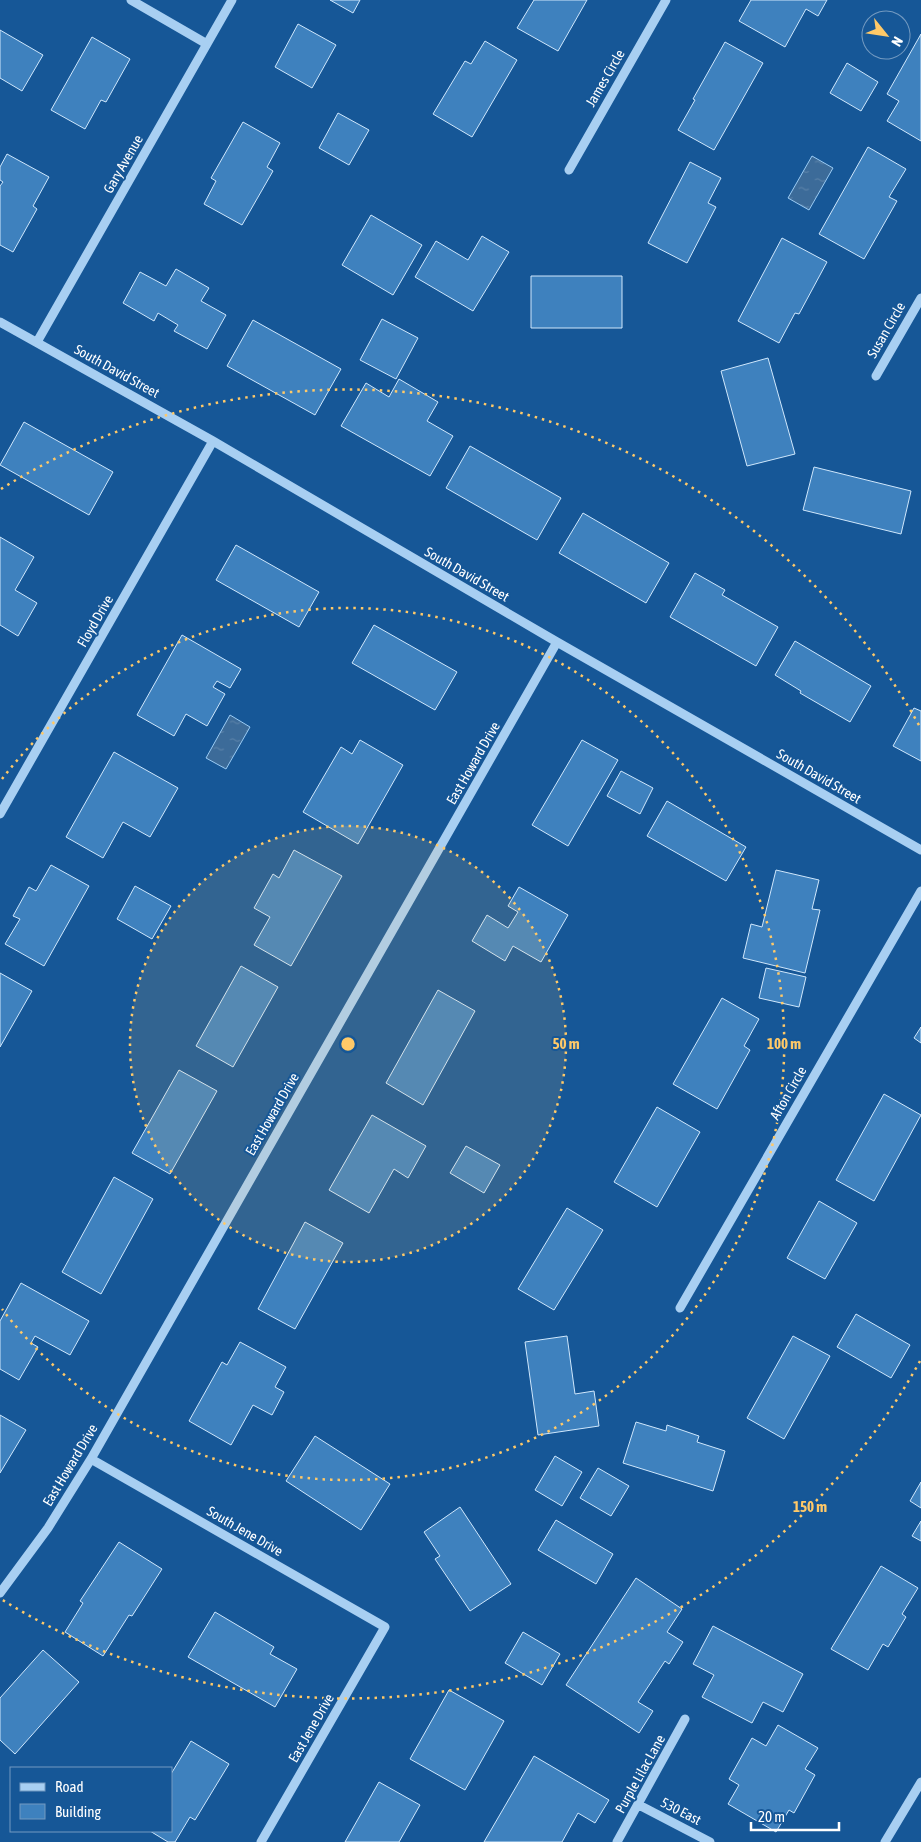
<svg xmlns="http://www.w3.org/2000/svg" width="921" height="1842" font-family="'Asap Condensed',sans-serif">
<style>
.water{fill:url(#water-ripples);stroke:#9acbf4}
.building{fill:#3e81be;stroke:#cfe7fc}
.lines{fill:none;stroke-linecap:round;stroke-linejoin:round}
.minor{stroke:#a8cff2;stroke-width:9}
.ring{fill:none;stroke:#ffc968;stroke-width:2.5;stroke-dasharray:2.5 5}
.labels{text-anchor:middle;stroke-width:4;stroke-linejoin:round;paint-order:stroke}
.street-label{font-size:14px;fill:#fff;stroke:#165797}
.centre{fill:#ffc968;stroke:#165797;stroke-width:2.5}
.ring-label{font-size:15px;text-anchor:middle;font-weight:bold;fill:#ffc968;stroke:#165797;stroke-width:4;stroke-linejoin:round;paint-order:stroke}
</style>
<defs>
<pattern id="water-ripples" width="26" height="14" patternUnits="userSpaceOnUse" patternTransform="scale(1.25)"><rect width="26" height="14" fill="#3c6b99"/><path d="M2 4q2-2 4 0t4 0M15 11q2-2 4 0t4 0" fill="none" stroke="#5981a8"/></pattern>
</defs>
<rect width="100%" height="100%" fill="#165797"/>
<!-- water -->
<path class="water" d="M 812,156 L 833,168 L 809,210 L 788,198 Z
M 230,715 L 250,727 L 226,769 L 206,758 Z"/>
<!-- building -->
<path class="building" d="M 330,0 L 360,0 L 353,13 Z
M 534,0 L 587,0 L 558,51 L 517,28 Z
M 751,0 L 827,0 L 818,16 L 806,9 L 785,47 L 739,21 Z
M 298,24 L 336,45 L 312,88 L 275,67 Z
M 0,30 L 43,55 L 22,91 L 0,78 Z
M 921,34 L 921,141 L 887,121 L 899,101 L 887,94 Z
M 92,37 L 130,59 L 106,102 L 101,100 L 85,129 L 51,110 Z
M 485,41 L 517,60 L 472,137 L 433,114 L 465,61 L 471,64 Z
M 725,42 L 763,63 L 714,150 L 678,130 L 695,100 L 693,99 Z
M 847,63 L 878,82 L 861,111 L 830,93 Z
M 338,113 L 369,130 L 349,165 L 319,148 Z
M 243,122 L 280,143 L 267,167 L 273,171 L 242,225 L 204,204 L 216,181 L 211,178 Z
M 868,147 L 906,169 L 889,197 L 897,201 L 864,259 L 819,234 Z
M 7,154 L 49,177 L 33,206 L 37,209 L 13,252 L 0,245 L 0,186 L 3,182 L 0,180 L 0,167 Z
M 690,162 L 721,178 L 708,203 L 716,207 L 687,263 L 648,243 Z
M 371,215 L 422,245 L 393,295 L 342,265 Z
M 482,236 L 509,252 L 473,311 L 415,277 L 436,241 L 468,260 Z
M 782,238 L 827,262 L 799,314 L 795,313 L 779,343 L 738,321 Z
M 176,269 L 209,288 L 201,301 L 226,315 L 207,349 L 174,331 L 178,325 L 158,313 L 154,321 L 123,303 L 140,272 L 166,286 Z
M 531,276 L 622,276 L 622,328 L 531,328 Z
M 382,319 L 418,338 L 396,379 L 360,360 Z
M 253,320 L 341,369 L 315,415 L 227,366 Z
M 768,358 L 795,454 L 747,466 L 721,371 Z
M 399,379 L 438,402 L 427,421 L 453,436 L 430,476 L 341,426 L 366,383 L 389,397 Z
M 24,422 L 113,472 L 89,515 L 0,465 Z
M 470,446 L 561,498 L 537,540 L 446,488 Z
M 814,467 L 911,491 L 901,534 L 803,510 Z
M 583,513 L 669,563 L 646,603 L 559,553 Z
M 0,537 L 34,557 L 15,590 L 37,603 L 18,636 L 0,625 Z
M 236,545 L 319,592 L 299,627 L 216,580 Z
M 695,573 L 725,590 L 722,595 L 778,627 L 756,666 L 670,617 Z
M 374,625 L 457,672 L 435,710 L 352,663 Z
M 182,635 L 241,669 L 230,688 L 217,681 L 213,687 L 225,694 L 207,726 L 186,714 L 174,736 L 137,715 Z
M 795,641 L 871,686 L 850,722 L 800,693 L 801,691 L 775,675 Z
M 914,708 L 921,711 L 921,761 L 893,746 Z
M 360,740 L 403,765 L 358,844 L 303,812 L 341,747 L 352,754 Z
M 582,740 L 618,760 L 568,846 L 532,825 Z
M 114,752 L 178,788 L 150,837 L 123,822 L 103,858 L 66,837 Z
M 621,771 L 653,788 L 640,814 L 607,796 Z
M 667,801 L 746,847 L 726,881 L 647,836 Z
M 294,850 L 342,876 L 291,966 L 254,945 L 270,917 L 254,908 L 273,874 L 279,878 Z
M 51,865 L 89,886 L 44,966 L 5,944 L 20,919 L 13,916 L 29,887 L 36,891 Z
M 776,870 L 819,880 L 812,909 L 820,910 L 805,973 L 743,958 L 751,924 L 762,927 Z
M 135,886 L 171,906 L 152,939 L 117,919 Z
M 519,887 L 568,915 L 541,962 L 513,946 L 505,961 L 472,941 L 487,915 L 508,928 L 518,912 L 508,906 Z
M 241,966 L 278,987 L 233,1067 L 196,1046 Z
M 766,968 L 806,977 L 799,1007 L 759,998 Z
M 0,973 L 32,991 L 0,1047 Z
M 438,990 L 475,1011 L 423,1105 L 386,1083 Z
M 722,998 L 759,1019 L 744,1046 L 750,1050 L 717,1109 L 673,1084 Z
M 921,1027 L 921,1043 L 914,1038 Z
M 179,1070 L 217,1091 L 170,1174 L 132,1153 Z
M 884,1094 L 921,1115 L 874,1201 L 836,1180 Z
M 657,1107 L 700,1132 L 657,1207 L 614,1182 Z
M 372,1115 L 426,1146 L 408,1178 L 394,1169 L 369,1213 L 329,1190 Z
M 466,1146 L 500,1165 L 484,1193 L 450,1173 Z
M 114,1177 L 153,1199 L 101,1294 L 62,1272 Z
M 819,1201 L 857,1223 L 825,1279 L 787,1258 Z
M 567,1208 L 603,1230 L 554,1310 L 518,1289 Z
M 305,1222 L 343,1243 L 295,1329 L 258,1309 Z
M 21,1283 L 89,1321 L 70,1355 L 35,1336 L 31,1343 L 38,1347 L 19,1380 L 0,1369 L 0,1321 Z
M 856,1314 L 910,1345 L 891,1378 L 837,1347 Z
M 567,1336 L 575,1394 L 594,1391 L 599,1426 L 538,1435 L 525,1342 Z
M 793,1336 L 830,1356 L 784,1439 L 747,1418 Z
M 240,1342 L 286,1367 L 275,1387 L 284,1392 L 272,1415 L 253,1405 L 231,1445 L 189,1421 L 222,1362 L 227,1365 Z
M 0,1415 L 26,1430 L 0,1473 Z
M 636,1422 L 666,1431 L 667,1425 L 699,1436 L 697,1442 L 725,1451 L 713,1491 L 623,1463 Z
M 315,1436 L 390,1484 L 361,1530 L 286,1481 Z
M 555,1456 L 582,1472 L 562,1506 L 535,1490 Z
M 598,1468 L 629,1486 L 611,1516 L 580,1498 Z
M 921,1482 L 921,1508 L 910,1501 Z
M 460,1507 L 511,1584 L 470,1611 L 435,1559 L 440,1556 L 424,1532 Z
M 556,1520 L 613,1554 L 596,1584 L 538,1550 Z
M 921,1521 L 921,1541 L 912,1536 Z
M 119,1542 L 162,1569 L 132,1616 L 129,1615 L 103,1656 L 65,1632 L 83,1603 L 80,1601 Z
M 881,1566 L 918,1588 L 902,1614 L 906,1617 L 888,1647 L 883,1644 L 868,1670 L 831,1649 Z
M 636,1578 L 682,1609 L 667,1632 L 683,1642 L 669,1664 L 665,1661 L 638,1702 L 653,1711 L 639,1733 L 566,1685 Z
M 215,1612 L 274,1647 L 270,1654 L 297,1669 L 275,1707 L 188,1657 Z
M 713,1626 L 803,1674 L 783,1712 L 763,1702 L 752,1723 L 702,1697 L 714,1675 L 693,1664 Z
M 523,1632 L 560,1654 L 542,1685 L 505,1663 Z
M 43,1650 L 79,1682 L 15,1754 L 0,1740 L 0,1698 Z
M 449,1690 L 504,1721 L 465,1790 L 410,1759 Z
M 778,1725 L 818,1748 L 805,1769 L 815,1775 L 794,1813 L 789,1810 L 776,1832 L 728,1804 L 739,1785 L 729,1779 L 752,1738 L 766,1746 Z
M 191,1741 L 229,1764 L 195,1820 L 190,1817 L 175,1842 L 168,1842 L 150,1831 L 171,1831 L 171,1774 Z
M 534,1756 L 609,1800 L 595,1823 L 578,1813 L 562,1842 L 484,1842 Z
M 379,1782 L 420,1805 L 399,1842 L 345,1842 Z"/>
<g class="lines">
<!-- minor -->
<path class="minor" d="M 131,0 L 207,44
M 569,170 L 666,0
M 0,322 L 213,441 L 557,642 L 921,850
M 37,342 L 232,0
M 876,376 L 921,298
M 0,814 L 213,441
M 680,1308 L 921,891
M 91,1459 L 385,1627 L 261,1842
M 0,1593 L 48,1528 L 91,1459 L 557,642
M 639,1805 L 710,1842
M 617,1842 L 685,1719
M 885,1842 L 921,1782"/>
</g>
<!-- distance rings -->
<circle cx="348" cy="1044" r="218" fill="#ffc968" fill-opacity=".12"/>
<g class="ring">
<circle cx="348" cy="1044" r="218"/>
<path d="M2 779A436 436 0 1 1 2 1309"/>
<path d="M920 1361A654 654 0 0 1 1 1599M1 489A654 654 0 0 1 920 727"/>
</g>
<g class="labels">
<!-- street labels -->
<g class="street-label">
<text transform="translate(605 78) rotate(-60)" y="5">James Circle</text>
<text transform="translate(123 164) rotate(-60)" y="5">Gary Avenue</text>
<text transform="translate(886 330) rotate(-60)" y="5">Susan Circle</text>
<text transform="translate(117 371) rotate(29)" y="5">South David Street</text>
<text transform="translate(467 574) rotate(30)" y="5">South David Street</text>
<text transform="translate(95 621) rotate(-60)" y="5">Floyd Drive</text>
<text transform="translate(473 763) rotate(-60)" y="5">East Howard Drive</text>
<text transform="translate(819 776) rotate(30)" y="5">South David Street</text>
<text transform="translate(788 1093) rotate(-60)" y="5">Afton Circle</text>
<text transform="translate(272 1114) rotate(-60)" y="5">East Howard Drive</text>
<text transform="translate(70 1465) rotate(-59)" y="5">East Howard Drive</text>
<text transform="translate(245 1531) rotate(30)" y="5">South Jene Drive</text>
<text transform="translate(311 1728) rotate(-60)" y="5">East Jene Drive</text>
<text transform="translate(640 1774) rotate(-61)" y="5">Purple Lilac Lane</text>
<text transform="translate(681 1811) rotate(27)" y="5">530 East</text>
</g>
</g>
<circle cx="348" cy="1044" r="8" class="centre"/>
<g class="ring-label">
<text x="566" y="1049">50 m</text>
<text x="784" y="1049">100 m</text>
<text x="810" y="1512">150 m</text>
</g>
<!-- legend -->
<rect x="10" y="1767" width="162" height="65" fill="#165797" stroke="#739ac1"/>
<rect x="20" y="1783" width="25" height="8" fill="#a8cff2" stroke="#739ac1"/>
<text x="55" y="1792" font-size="15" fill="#ffffff">Road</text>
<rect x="20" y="1804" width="25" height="15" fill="#3e81be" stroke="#739ac1"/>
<text x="55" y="1817" font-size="15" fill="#ffffff">Building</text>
<!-- north arrow -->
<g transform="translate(886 35) rotate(120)"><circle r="24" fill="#165797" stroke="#739ac1"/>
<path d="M0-4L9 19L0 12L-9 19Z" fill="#ffc968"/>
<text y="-8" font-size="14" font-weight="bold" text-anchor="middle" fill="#ffffff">N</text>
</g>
<!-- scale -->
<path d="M751 1822v8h88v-8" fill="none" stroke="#ffffff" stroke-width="2.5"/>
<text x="758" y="1822" font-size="15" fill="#ffffff" stroke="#165797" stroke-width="4" paint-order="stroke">20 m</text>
</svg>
